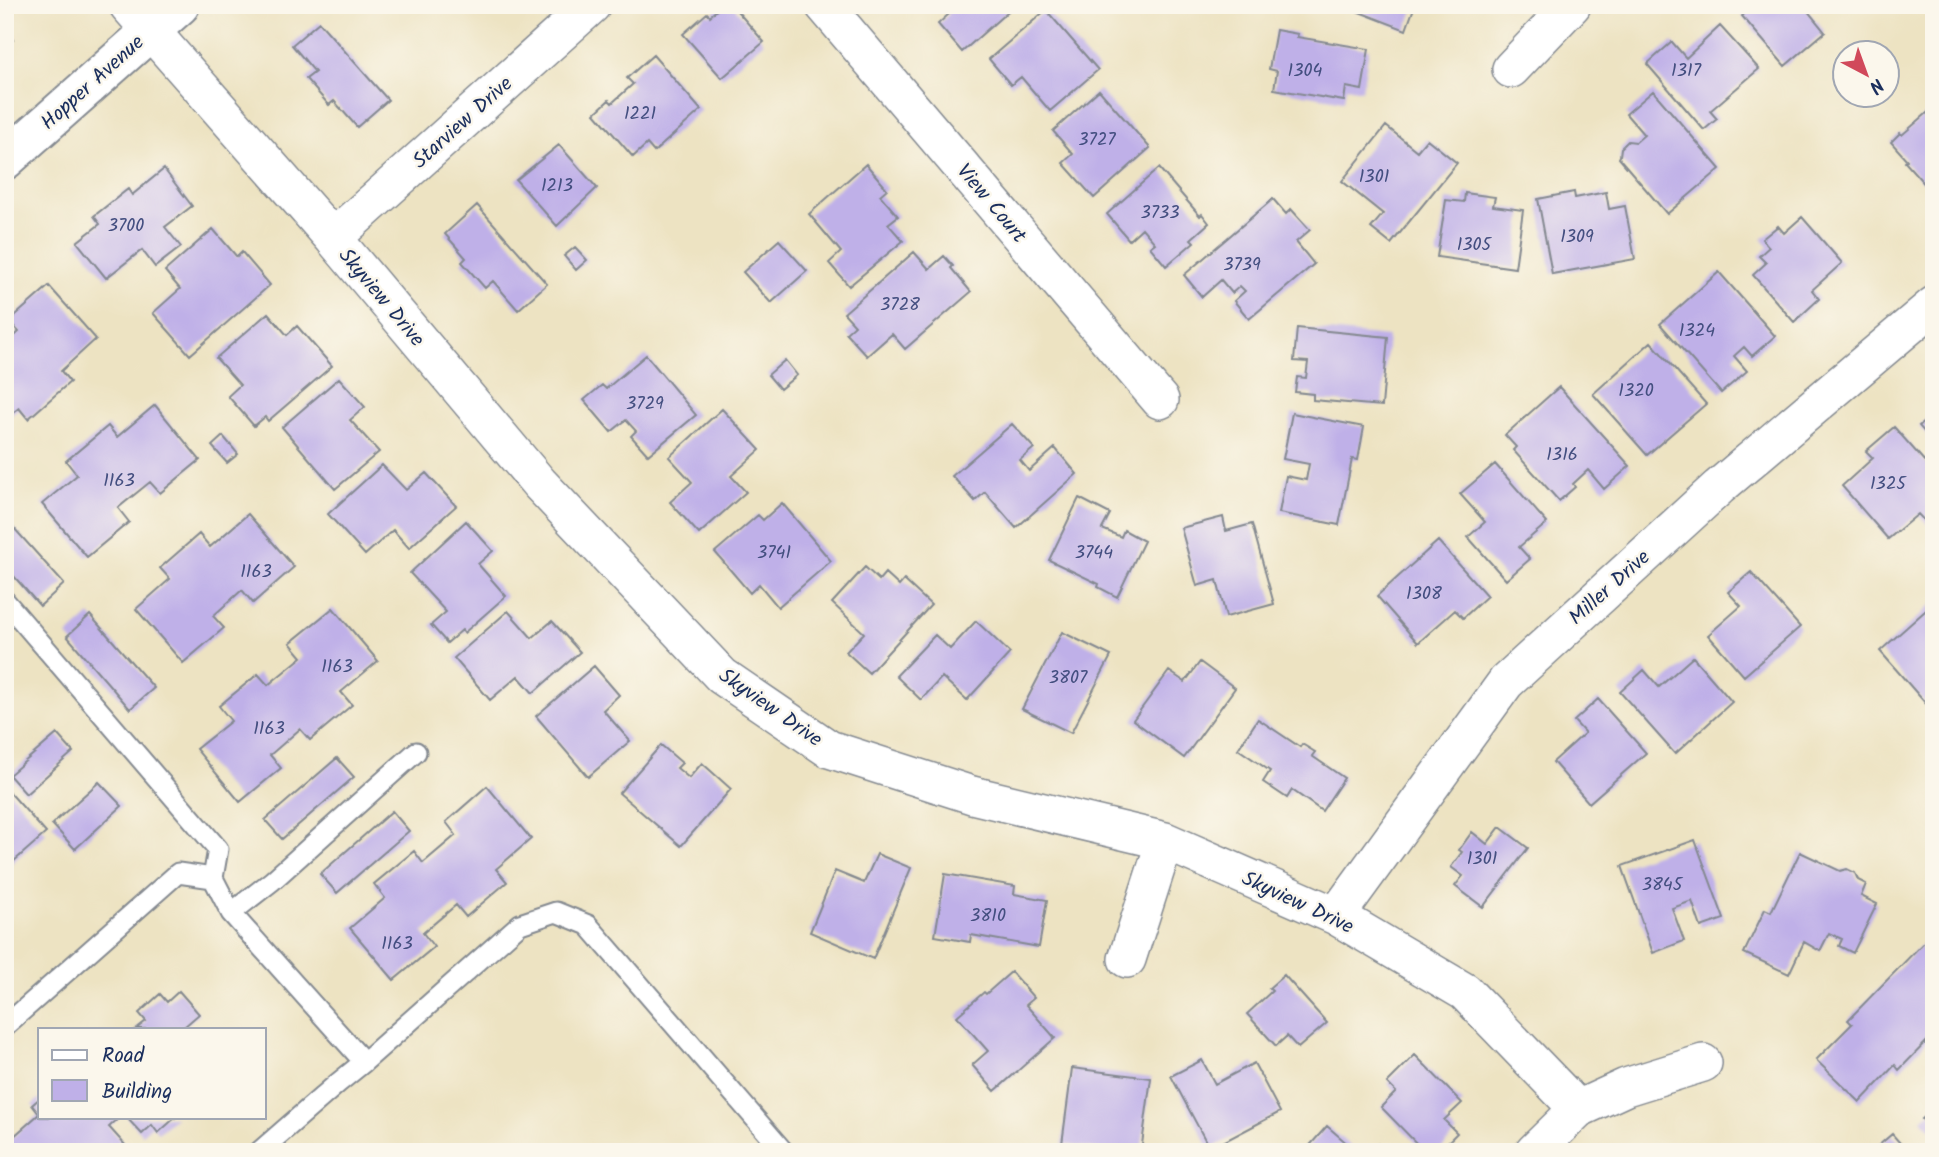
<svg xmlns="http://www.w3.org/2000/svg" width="1939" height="1157" font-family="Kalam,sans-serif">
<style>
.building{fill:#bfb0e8}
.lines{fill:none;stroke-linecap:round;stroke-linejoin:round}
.service-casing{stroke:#848990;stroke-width:23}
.minor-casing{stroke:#848990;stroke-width:40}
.tertiary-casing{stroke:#848990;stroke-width:42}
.service{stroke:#fff;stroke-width:19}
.minor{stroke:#fff;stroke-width:37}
.tertiary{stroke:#fff;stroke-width:38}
.labels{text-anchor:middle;stroke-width:5;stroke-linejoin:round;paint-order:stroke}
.number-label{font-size:18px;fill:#444f80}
.street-label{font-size:21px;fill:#1b2f5e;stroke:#fbf7ec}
</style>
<rect width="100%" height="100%" fill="#fbf7ec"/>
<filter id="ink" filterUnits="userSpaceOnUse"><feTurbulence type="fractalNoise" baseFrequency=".0143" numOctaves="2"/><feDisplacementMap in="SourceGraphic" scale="14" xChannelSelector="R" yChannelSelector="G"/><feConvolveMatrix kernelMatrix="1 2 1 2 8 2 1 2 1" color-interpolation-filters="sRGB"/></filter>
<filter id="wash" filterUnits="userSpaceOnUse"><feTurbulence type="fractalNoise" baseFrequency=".00686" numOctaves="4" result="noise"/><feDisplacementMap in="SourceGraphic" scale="28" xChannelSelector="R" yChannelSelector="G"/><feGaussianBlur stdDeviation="1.57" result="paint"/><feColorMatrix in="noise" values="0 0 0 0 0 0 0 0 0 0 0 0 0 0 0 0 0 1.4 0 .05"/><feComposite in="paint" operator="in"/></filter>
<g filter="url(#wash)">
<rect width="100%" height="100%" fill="#ede3c2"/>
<g id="blocks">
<!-- building -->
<path class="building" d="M 722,5 L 732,5 L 764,42 L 722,78 L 683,34 L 707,13 L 710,16 Z
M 941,5 L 1015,5 L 962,52 L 938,24 L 949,14 Z
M 1341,5 L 1415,5 L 1406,30 Z
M 1754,5 L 1803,5 L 1825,32 L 1785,66 L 1742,16 Z
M 1046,10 L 1098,70 L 1050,111 L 1021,77 L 1011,85 L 989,59 Z
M 319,22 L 388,100 L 357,127 L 334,101 L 329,105 L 306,79 L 315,72 L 292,45 Z
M 1720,26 L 1759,69 L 1710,111 L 1717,119 L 1704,130 L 1647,64 L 1672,42 L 1686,58 Z
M 5,28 L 13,40 L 5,45 Z
M 1276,30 L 1298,34 L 1297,37 L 1369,49 L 1362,90 L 1346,87 L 1344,101 L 1274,89 L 1277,71 L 1269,69 Z
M 653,55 L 701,110 L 654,152 L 647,144 L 633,157 L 595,113 L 609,100 L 612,103 L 633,84 L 627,78 Z
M 1099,90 L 1150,148 L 1094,198 L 1063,163 L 1073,154 L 1053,131 Z
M 1653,91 L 1720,169 L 1667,214 L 1619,158 L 1620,156 L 1621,148 L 1628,141 L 1636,142 L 1644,135 L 1626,114 Z
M 1934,107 L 1934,182 L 1928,188 L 1905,162 L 1907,160 L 1891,142 L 1900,133 L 1902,135 Z
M 1386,126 L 1417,151 L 1427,139 L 1457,163 L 1391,244 L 1371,228 L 1383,214 L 1342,181 Z
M 559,145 L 597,188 L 557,226 L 516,180 Z
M 866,164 L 887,189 L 880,195 L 898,216 L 888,224 L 903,241 L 849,286 L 829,263 L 841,252 L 809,214 Z
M 1159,168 L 1200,216 L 1202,214 L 1209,223 L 1191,239 L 1194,242 L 1166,266 L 1150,247 L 1155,243 L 1142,228 L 1129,240 L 1107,214 Z
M 164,169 L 192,206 L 165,227 L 181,247 L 155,267 L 142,250 L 106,278 L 77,242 L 100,224 L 94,216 L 128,189 L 132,195 Z
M 1574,192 L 1575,198 L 1606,192 L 1609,209 L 1625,206 L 1635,259 L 1552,274 L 1538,199 Z
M 1465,193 L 1495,197 L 1493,206 L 1523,210 L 1515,268 L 1437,257 L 1446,200 L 1464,202 Z
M 1273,199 L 1286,214 L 1291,209 L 1310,230 L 1296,242 L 1314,264 L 1249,319 L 1234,301 L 1245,291 L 1240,286 L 1232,293 L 1221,280 L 1202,297 L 1184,275 Z
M 477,205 L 547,284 L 518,310 L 493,281 L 485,288 L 462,262 L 466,258 L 445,234 Z
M 1802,217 L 1842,263 L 1812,290 L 1819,299 L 1794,322 L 1753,275 L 1766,263 L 1759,256 L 1769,247 L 1762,239 L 1778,226 L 1784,233 Z
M 213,229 L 237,257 L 242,252 L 270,285 L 190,355 L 153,313 L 180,289 L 165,271 Z
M 779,240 L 807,271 L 771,303 L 743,272 Z
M 575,247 L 587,260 L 576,270 L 564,256 Z
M 914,252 L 929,269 L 944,256 L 953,266 L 951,268 L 971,292 L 905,349 L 892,334 L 867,356 L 846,333 L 855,325 L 844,313 Z
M 1719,272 L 1775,336 L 1752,356 L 1744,347 L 1734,356 L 1747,371 L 1721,393 L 1660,324 Z
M 49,286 L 96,339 L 61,371 L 70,382 L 28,419 L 19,408 L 5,419 L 5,345 L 19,332 L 9,321 Z
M 268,313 L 287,335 L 297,326 L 332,366 L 268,421 L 265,417 L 254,426 L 228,396 L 240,385 L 216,358 Z
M 1297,328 L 1388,337 L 1382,406 L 1313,400 L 1313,394 L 1295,392 L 1297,377 L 1306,378 L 1308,362 L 1294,361 Z
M 1651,342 L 1706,404 L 1647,455 L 1593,394 Z
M 646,355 L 696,415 L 648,455 L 631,436 L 636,431 L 626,420 L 611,432 L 584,400 L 602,385 L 606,389 Z
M 785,360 L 797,375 L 780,389 L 768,375 Z
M 339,378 L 365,407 L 350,420 L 379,452 L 335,489 L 282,427 Z
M 1559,387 L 1630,466 L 1604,489 L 1588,470 L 1573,484 L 1575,487 L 1559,501 L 1513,450 L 1516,447 L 1505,435 Z
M 155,405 L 200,460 L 160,493 L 150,482 L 118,508 L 129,522 L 87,557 L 42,504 L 77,475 L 66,461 L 108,426 L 117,437 Z
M 722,409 L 760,450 L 731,476 L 746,492 L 699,534 L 670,502 L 692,482 L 669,457 Z
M 1292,413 L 1364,427 L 1358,460 L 1352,459 L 1339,525 L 1279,513 L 1286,476 L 1306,480 L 1309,464 L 1283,459 Z
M 1934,414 L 1934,443 L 1919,426 Z
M 1012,424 L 1034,448 L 1020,460 L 1029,471 L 1055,448 L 1077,474 L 1016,528 L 985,492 L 975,501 L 952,476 Z
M 1894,427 L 1934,472 L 1934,526 L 1931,528 L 1918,514 L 1888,539 L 1842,486 L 1873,458 L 1866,451 Z
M 223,436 L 238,454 L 227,463 L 212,446 Z
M 1495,464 L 1547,523 L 1519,547 L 1530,559 L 1506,580 L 1468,537 L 1485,522 L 1460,494 Z
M 382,465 L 406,490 L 426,473 L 456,506 L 409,548 L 393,530 L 365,555 L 328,514 Z
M 1079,498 L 1110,514 L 1102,529 L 1121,537 L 1124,530 L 1144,541 L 1117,597 L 1098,587 L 1099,584 L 1049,560 Z
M 782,503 L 831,561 L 778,607 L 759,584 L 750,593 L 715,552 L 758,515 L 763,520 Z
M 248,514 L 294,567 L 253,603 L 242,590 L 213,616 L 224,628 L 183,663 L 136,609 L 170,579 L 160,568 L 199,534 L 210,547 Z
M 1223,517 L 1226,531 L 1252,524 L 1274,604 L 1226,617 L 1217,580 L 1197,586 L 1181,528 Z
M 5,518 L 64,584 L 40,606 L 5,566 Z
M 466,521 L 493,551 L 478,564 L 506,596 L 464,633 L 462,630 L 447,643 L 431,625 L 446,612 L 410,573 Z
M 1438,541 L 1487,596 L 1463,618 L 1455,610 L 1418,643 L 1377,596 Z
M 865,567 L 879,580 L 885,573 L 899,586 L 904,580 L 931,605 L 869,673 L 846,652 L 864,633 L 832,603 Z
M 1751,572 L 1800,627 L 1744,676 L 1708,635 L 1741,606 L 1728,592 Z
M 1934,603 L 1934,713 L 1880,651 Z
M 333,608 L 378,661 L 341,692 L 352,705 L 310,740 L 300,729 L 270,755 L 281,768 L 240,802 L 196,749 L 231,721 L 219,706 L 258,674 L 268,685 L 302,657 L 290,643 Z
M 508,611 L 532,638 L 552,621 L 580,652 L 533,693 L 518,676 L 490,700 L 454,658 Z
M 90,615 L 154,688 L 130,709 L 67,636 Z
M 976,621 L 1010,653 L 967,700 L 942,677 L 921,700 L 896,676 L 935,635 L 950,649 Z
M 1062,632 L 1111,656 L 1071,733 L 1022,709 Z
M 1693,657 L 1732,702 L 1675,754 L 1620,692 L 1644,670 L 1659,687 Z
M 1200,662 L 1235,688 L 1184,758 L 1133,720 L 1169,671 L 1185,682 Z
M 594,666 L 619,695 L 603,710 L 630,741 L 588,777 L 536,716 Z
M 1598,699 L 1646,753 L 1589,803 L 1553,762 L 1585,733 L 1574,721 Z
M 1258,719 L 1300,747 L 1302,744 L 1315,752 L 1312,756 L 1344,778 L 1322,811 L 1292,790 L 1287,798 L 1263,782 L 1270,771 L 1238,749 Z
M 57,734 L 73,752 L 26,794 L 9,775 Z
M 661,745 L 682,763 L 677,768 L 689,778 L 702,763 L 731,789 L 681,846 L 619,793 Z
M 337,758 L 354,777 L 282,839 L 265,820 Z
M 99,782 L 122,806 L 75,849 L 52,824 Z
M 487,786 L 531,839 L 496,869 L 507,882 L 466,917 L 456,905 L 423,933 L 434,947 L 394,980 L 350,928 L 385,898 L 374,884 L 414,851 L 423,863 L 456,835 L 446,822 Z
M 5,787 L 46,833 L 5,869 Z
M 392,811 L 409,831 L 337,893 L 320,874 Z
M 1500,827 L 1528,848 L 1483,907 L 1455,886 L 1463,876 L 1451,867 L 1462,852 L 1459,850 L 1472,832 L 1487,844 Z
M 1695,840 L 1724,919 L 1701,927 L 1692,901 L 1672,908 L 1684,941 L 1653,953 L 1622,866 Z
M 1800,852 L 1840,871 L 1847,869 L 1855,873 L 1858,880 L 1866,884 L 1861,896 L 1877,904 L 1853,953 L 1839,946 L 1842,939 L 1829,933 L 1820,951 L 1804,942 L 1789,974 L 1744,953 L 1765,909 L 1771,912 Z
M 877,854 L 911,868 L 873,959 L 810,932 L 835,871 L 864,883 Z
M 945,874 L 1015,886 L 1014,894 L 1047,900 L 1039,947 L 971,935 L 970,942 L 935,936 Z
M 1929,937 L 1934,941 L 1934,1034 L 1899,1070 L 1895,1065 L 1860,1102 L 1816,1060 L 1852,1024 L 1848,1020 Z
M 1011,972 L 1034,998 L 1026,1005 L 1055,1038 L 995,1091 L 972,1065 L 988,1051 L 957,1016 L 984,992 L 986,994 Z
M 1284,975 L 1327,1023 L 1298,1048 L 1287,1036 L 1276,1046 L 1247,1014 L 1272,991 L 1269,988 Z
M 179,991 L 199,1014 L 184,1027 L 185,1029 L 136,1029 L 146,1021 L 139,1013 L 160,994 L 167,1002 Z
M 1415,1055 L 1462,1103 L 1444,1120 L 1457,1133 L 1438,1152 L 1425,1152 L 1381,1107 L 1396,1092 L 1387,1083 Z
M 1202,1060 L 1215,1084 L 1254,1063 L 1280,1112 L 1210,1149 L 1171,1076 Z
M 1072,1068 L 1151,1078 L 1141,1152 L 1119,1152 L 1062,1144 Z
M 40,1098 L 40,1117 L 120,1117 L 109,1127 L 126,1146 L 119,1152 L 5,1152 L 5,1128 L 13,1137 L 39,1114 L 32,1105 Z
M 1934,1109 L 1934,1132 L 1922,1119 Z
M 126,1117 L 176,1117 L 158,1133 L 152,1125 L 142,1134 Z
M 1327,1126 L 1357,1152 L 1304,1152 Z
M 1892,1134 L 1908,1152 L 1871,1152 Z
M 1379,1144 L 1387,1152 L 1373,1152 Z"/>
</g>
</g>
<g filter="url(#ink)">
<use href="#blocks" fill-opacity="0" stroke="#848990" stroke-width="2"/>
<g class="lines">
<defs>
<path id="service" d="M 5,601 L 218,849 L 213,878 L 231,913 L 364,1062 L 338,1083 L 259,1152
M 231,913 L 272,881 L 416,752
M 5,1026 L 178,873 L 213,878
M 364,1062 L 520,924 L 556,912 L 588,925 L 784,1152"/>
<path id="minor" d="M 128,5 L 333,238 L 539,483 L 722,676 L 829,749 L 972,795 L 1165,841 L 1336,916 L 1465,992 L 1578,1109
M 824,5 L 1160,400
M 1511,69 L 1572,5
M 333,238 L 592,5
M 1336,916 L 1506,682 L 1719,487 L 1934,305
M 1127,959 L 1165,841
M 1534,1152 L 1578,1109 L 1626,1087 L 1703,1063"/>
<path id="tertiary" d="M 5,160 L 180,5"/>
</defs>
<!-- service casing -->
<use href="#service" class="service-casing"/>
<!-- minor casing -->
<use href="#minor" class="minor-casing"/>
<!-- tertiary casing -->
<use href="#tertiary" class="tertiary-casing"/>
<!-- service -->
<use href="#service" class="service"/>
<!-- minor -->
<use href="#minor" class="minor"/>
<!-- tertiary -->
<use href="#tertiary" class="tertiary"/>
</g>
</g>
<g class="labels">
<!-- number labels -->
<g class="number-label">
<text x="1305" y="76">1304</text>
<text x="1686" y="76">1317</text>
<text x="640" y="119">1221</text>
<text x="1097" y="145">3727</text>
<text x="1374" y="182">1301</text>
<text x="557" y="191">1213</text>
<text x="1160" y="218">3733</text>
<text x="126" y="231">3700</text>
<text x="1577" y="242">1309</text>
<text x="1474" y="250">1305</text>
<text x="1242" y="270">3739</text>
<text x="900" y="310">3728</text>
<text x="1697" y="336">1324</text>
<text x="1636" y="396">1320</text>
<text x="645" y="409">3729</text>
<text x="1562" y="460">1316</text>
<text x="119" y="486">1163</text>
<text x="1888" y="489">1325</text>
<text x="774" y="558">3741</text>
<text x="1094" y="558">3744</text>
<text x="256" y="577">1163</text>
<text x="1424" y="599">1308</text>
<text x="337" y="672">1163</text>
<text x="1068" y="683">3807</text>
<text x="269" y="734">1163</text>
<text x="1482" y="864">1301</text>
<text x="1662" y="890">3845</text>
<text x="988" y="921">3810</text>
<text x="397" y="949">1163</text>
</g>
<!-- street labels -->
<g class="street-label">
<text transform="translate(92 82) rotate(-42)" y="7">Hopper Avenue</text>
<text transform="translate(462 122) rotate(-42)" y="7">Starview Drive</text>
<text transform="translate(992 203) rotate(50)" y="7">View Court</text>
<text transform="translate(382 297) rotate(50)" y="7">Skyview Drive</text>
<text transform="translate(1609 587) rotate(-42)" y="7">Miller Drive</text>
<text transform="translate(771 707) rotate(35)" y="7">Skyview Drive</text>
<text transform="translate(1298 902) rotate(25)" y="7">Skyview Drive</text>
</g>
</g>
<!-- margin -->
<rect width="1939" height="1157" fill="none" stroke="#fbf7ec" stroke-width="28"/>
<!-- legend -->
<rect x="38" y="1028" width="228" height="91" fill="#fbf7ec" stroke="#a1a7b3" stroke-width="2"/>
<rect x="52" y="1050" width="35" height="10" fill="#ffffff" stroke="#a1a7b3" stroke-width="2"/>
<text x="102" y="1062" font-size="21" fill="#1b2f5e">Road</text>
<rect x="52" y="1080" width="35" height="21" fill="#bfb0e8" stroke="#a1a7b3" stroke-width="2"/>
<text x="102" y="1098" font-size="21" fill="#1b2f5e">Building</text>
<!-- north arrow -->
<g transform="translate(1866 74) rotate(139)"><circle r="33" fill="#fbf7ec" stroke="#a1a7b3" stroke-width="2"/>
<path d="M0-5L12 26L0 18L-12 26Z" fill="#d1495b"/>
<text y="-10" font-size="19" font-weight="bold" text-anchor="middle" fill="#1b2f5e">N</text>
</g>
</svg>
